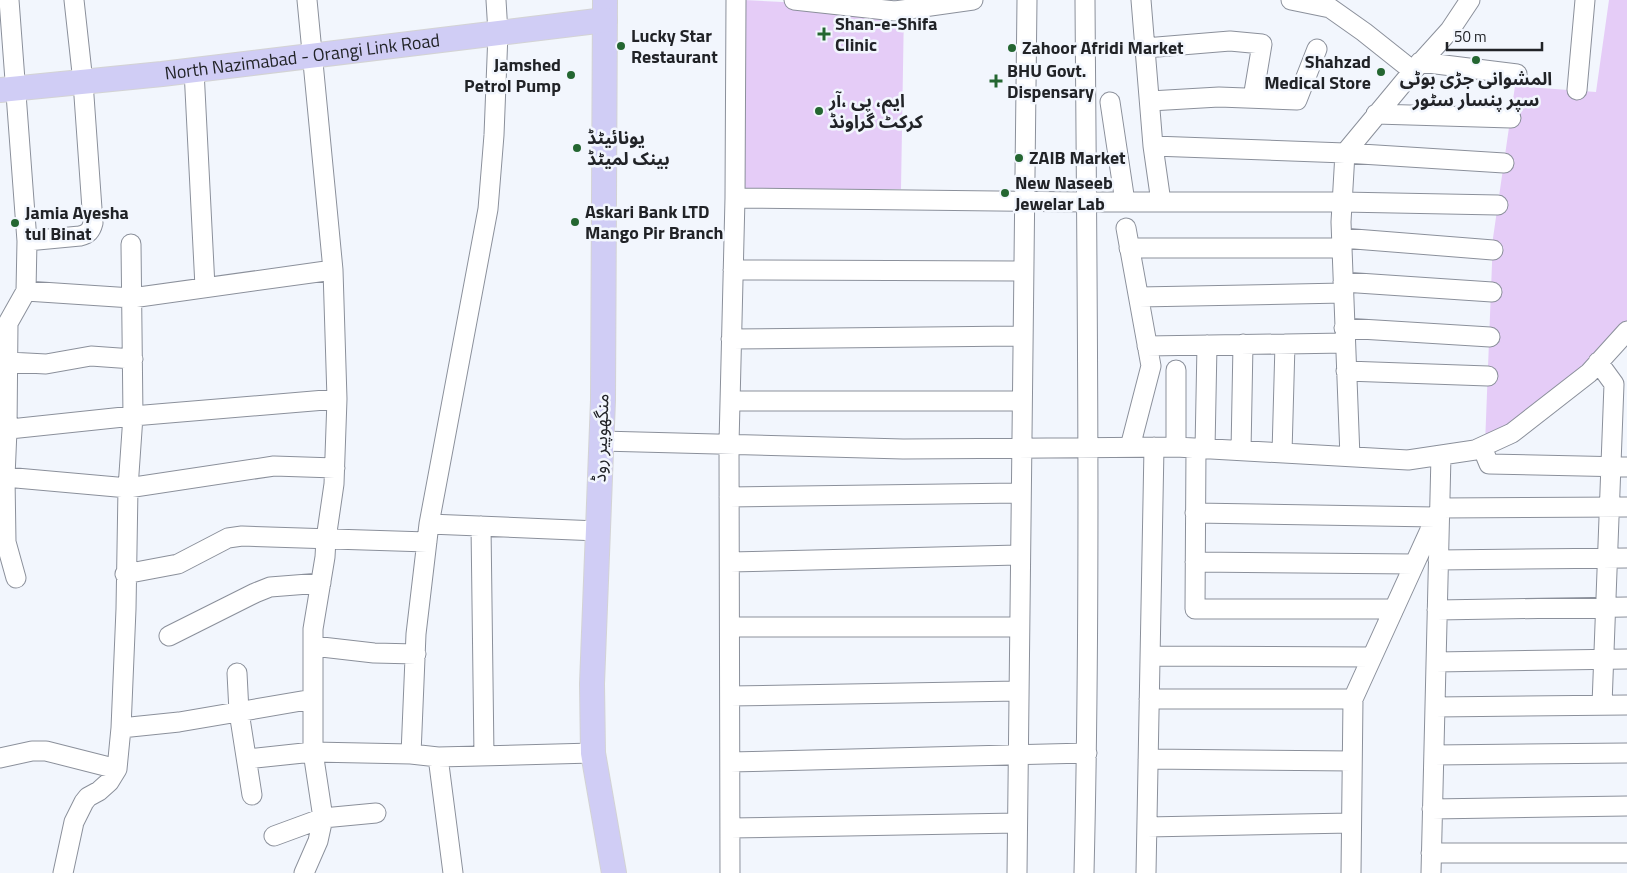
<svg xmlns="http://www.w3.org/2000/svg" width="1627" height="873" font-family="'Titillium Web','Noto Sans Arabic',sans-serif">
<style>
.green{fill:#e5ccf7}
.lines{fill:none;stroke-linecap:round;stroke-linejoin:round}
.minor-casing{stroke:#8b909b;stroke-width:21}
.major-casing{stroke:#d3d3d4;stroke-width:26}
.minor{stroke:#fff;stroke-width:19}
.major{stroke:#d0cdf5;stroke-width:24}
.poi-dot{fill:#246631;stroke:#f2f6fd;stroke-width:2}
.labels{text-anchor:middle;stroke-width:5;stroke-linejoin:round;paint-order:stroke}
.poi-label{font-size:18px;font-weight:bold;fill:#212327;stroke:#f2f6fd;text-anchor:start}
.street-label{font-size:18px;fill:#212327;stroke:#f2f6fd}
</style>
<rect width="100%" height="100%" fill="#f2f6fd"/>
<!-- green -->
<path class="green" d="M 744,0 L 904,8 L 901,189 L 745,190 Z
M 1609,0 L 1627,0 L 1627,330 L 1485,445 L 1493,238 L 1515,86 L 1596,92 Z"/>
<g class="lines">
<defs>
<path id="minor" d="M 9,0 L 27,241 L 26,291 L 8,323 L 7,430 L 5,477 L 6,542 L 16,578
M 794,0 L 895,11 L 973,0
M 1141,0 L 1153,146 L 1161,202
M 1291,0 L 1330,8 L 1364,32 L 1413,71
M 1145,48 L 1230,41 L 1262,44 L 1253,98
M 1420,62 L 1517,74
M 194,70 L 205,287
M 1577,90 L 1585,0
M 1150,101 L 1219,97 L 1297,100 L 1317,49
M 1110,102 L 1125,202
M 1376,114 L 1511,118
M 1153,146 L 1345,153 L 1504,163
M 735,198 L 1087,202 L 1342,202 L 1498,205
M 1126,228 L 1151,366 L 1130,447
M 1342,238 L 1493,250
M 27,241 L 80,236 C 88,234 91,231 93,223 L 83,82 L 74,0
M 1129,248 L 1342,248
M 733,270 L 1023,271
M 1343,282 L 1492,292
M 26,291 L 132,298 L 333,270
M 1139,297 L 1343,293
M 1344,328 L 1490,337
M 731,339 L 1022,336
M 1147,346 L 1345,343
M 8,362 L 46,364 L 91,356 L 133,359
M 1598,362 L 1614,384 L 1602,705
M 1346,371 L 1488,376
M 730,401 L 1022,401
M 0,430 L 133,416 L 337,399
M 601,441 L 903,449 L 1176,447 L 1408,460 L 1475,450 L 1512,433 L 1589,373 L 1627,331
M 1176,447 L 1176,370
M 1482,447 L 1489,464 L 1627,467
M 1196,448 L 1195,609 L 1394,609
M 1205,449 L 1207,345
M 1241,451 L 1243,344
M 1282,453 L 1285,344
M 1350,457 L 1341,222 L 1345,153 L 1413,71 L 1450,30 L 1470,0
M 5,477 L 128,488 L 274,466 L 335,468
M 729,497 L 1021,493
M 1195,513 L 1435,517
M 429,524 L 598,531
M 481,526 L 484,756
M 1438,560 L 1627,558
M 730,562 L 1020,555
M 1195,562 L 1414,564
M 125,574 L 178,564 L 228,538 L 242,536 L 427,542
M 1437,610 L 1627,607
M 730,627 L 1019,627
M 169,636 L 255,593 L 270,587 L 321,583
M 313,646 L 374,653 L 416,654
M 1150,656 L 1372,657
M 1436,662 L 1627,659
M 237,673 L 239,712 L 252,795
M 730,696 L 1019,691
M 1149,699 L 1353,699
M 1435,707 L 1627,705
M 121,728 L 179,722 L 313,699
M 411,754 L 416,634 L 429,524 L 488,209 L 494,135 L 498,33 L 496,0
M 1434,755 L 1627,753
M 438,757 L 453,873
M 0,758 L 32,751 L 46,751 L 117,769
M 247,759 L 313,752 L 411,754 L 438,757 L 593,753
M 1148,759 L 1352,761
M 730,762 L 1087,753
M 1432,809 L 1627,806
M 1147,827 L 1351,823
M 730,828 L 1017,823
M 274,836 L 323,818 L 313,752 L 313,629 L 325,557 L 326,539 L 334,484 L 337,399 L 333,270 L 307,0
M 1431,853 L 1627,853
M 63,873 L 74,822 L 84,802 L 88,797 L 99,791 L 109,782 L 117,769 L 121,728 L 126,609 L 128,488 L 133,416 L 131,244
M 304,873 L 318,841 L 323,818 L 376,813
M 730,873 L 729,444 L 735,198 L 736,0
M 1017,873 L 1027,0
M 1084,873 C 1091,582 1087,291 1085,0
M 1146,873 L 1154,447
M 1351,873 L 1353,699 L 1440,508 L 1627,507
M 1431,873 L 1441,455"/>
<g id="major">
<path d="M 605,0 L 603,400 L 592,684 L 593,753 L 614,873"/>
<path id="s1" d="M 0,90 L 162,74 L 605,20"/>
</g>
</defs>
<!-- minor casing -->
<use href="#minor" class="minor-casing"/>
<!-- major casing -->
<use href="#major" class="major-casing"/>
<!-- minor -->
<use href="#minor" class="minor"/>
<!-- major -->
<use href="#major" class="major"/>
</g>
<!-- markers -->
<g class="poi-dot">
<path d="M821.5 26.5h5v5h5v5h-5v5h-5v-5h-5v-5h5z"/>
<circle cx="621" cy="46" r="5"/>
<circle cx="1012" cy="48" r="5"/>
<circle cx="1476" cy="60" r="5"/>
<circle cx="1381" cy="72" r="5"/>
<circle cx="571" cy="75" r="5"/>
<path d="M993.5 73.5h5v5h5v5h-5v5h-5v-5h-5v-5h5z"/>
<circle cx="819" cy="111" r="5"/>
<circle cx="577" cy="148" r="5"/>
<circle cx="1019" cy="158" r="5"/>
<circle cx="1005" cy="193" r="5"/>
<circle cx="575" cy="222" r="5"/>
<circle cx="15" cy="223" r="5"/>
</g>
<g class="labels">
<!-- poi labels -->
<g class="poi-label">
<text x="835" y="30">Shan-e-Shifa<tspan x="835" dy="21">Clinic</tspan></text>
<text x="631" y="42">Lucky Star<tspan x="631" dy="21">Restaurant</tspan></text>
<text x="1022" y="54">Zahoor Afridi Market</text>
<text x="1371" y="68" text-anchor="end">Shahzad<tspan x="1371" dy="21">Medical Store</tspan></text>
<text x="561" y="71" text-anchor="end">Jamshed<tspan x="561" dy="21">Petrol Pump</tspan></text>
<text x="1007" y="77">BHU Govt.<tspan x="1007" dy="21">Dispensary</tspan></text>
<text x="1476" y="85" text-anchor="middle">المشوانی جڑی بوٹی<tspan x="1476" dy="21">سپر پنسار سٹور</tspan></text>
<text x="829" y="107">ایم، پی ،آر<tspan x="829" dy="21">کرکٹ گراونڈ</tspan></text>
<text x="587" y="144">یونائیٹڈ<tspan x="587" dy="21">بینک لمیٹڈ</tspan></text>
<text x="1029" y="164">ZAIB Market</text>
<text x="1015" y="189">New Naseeb<tspan x="1015" dy="21">Jewelar Lab</tspan></text>
<text x="585" y="218">Askari Bank LTD<tspan x="585" dy="21">Mango Pir Branch</tspan></text>
<text x="25" y="219">Jamia Ayesha<tspan x="25" dy="21">tul Binat</tspan></text>
</g>
<!-- street labels -->
<g class="street-label">
<text dy="6" stroke="none"><textPath href="#s1" startOffset="304">North Nazimabad - Orangi Link Road</textPath></text>
<text transform="translate(601 438) rotate(-88)" y="6">منگھوپیر روڈ</text>
</g>
</g>
<!-- scale -->
<path d="M1447 42v8h95v-8" fill="none" stroke="#212327" stroke-width="2.5"/>
<text x="1454" y="42" font-size="15" fill="#212327" stroke="#f2f6fd" stroke-width="4" paint-order="stroke">50 m</text>
</svg>
